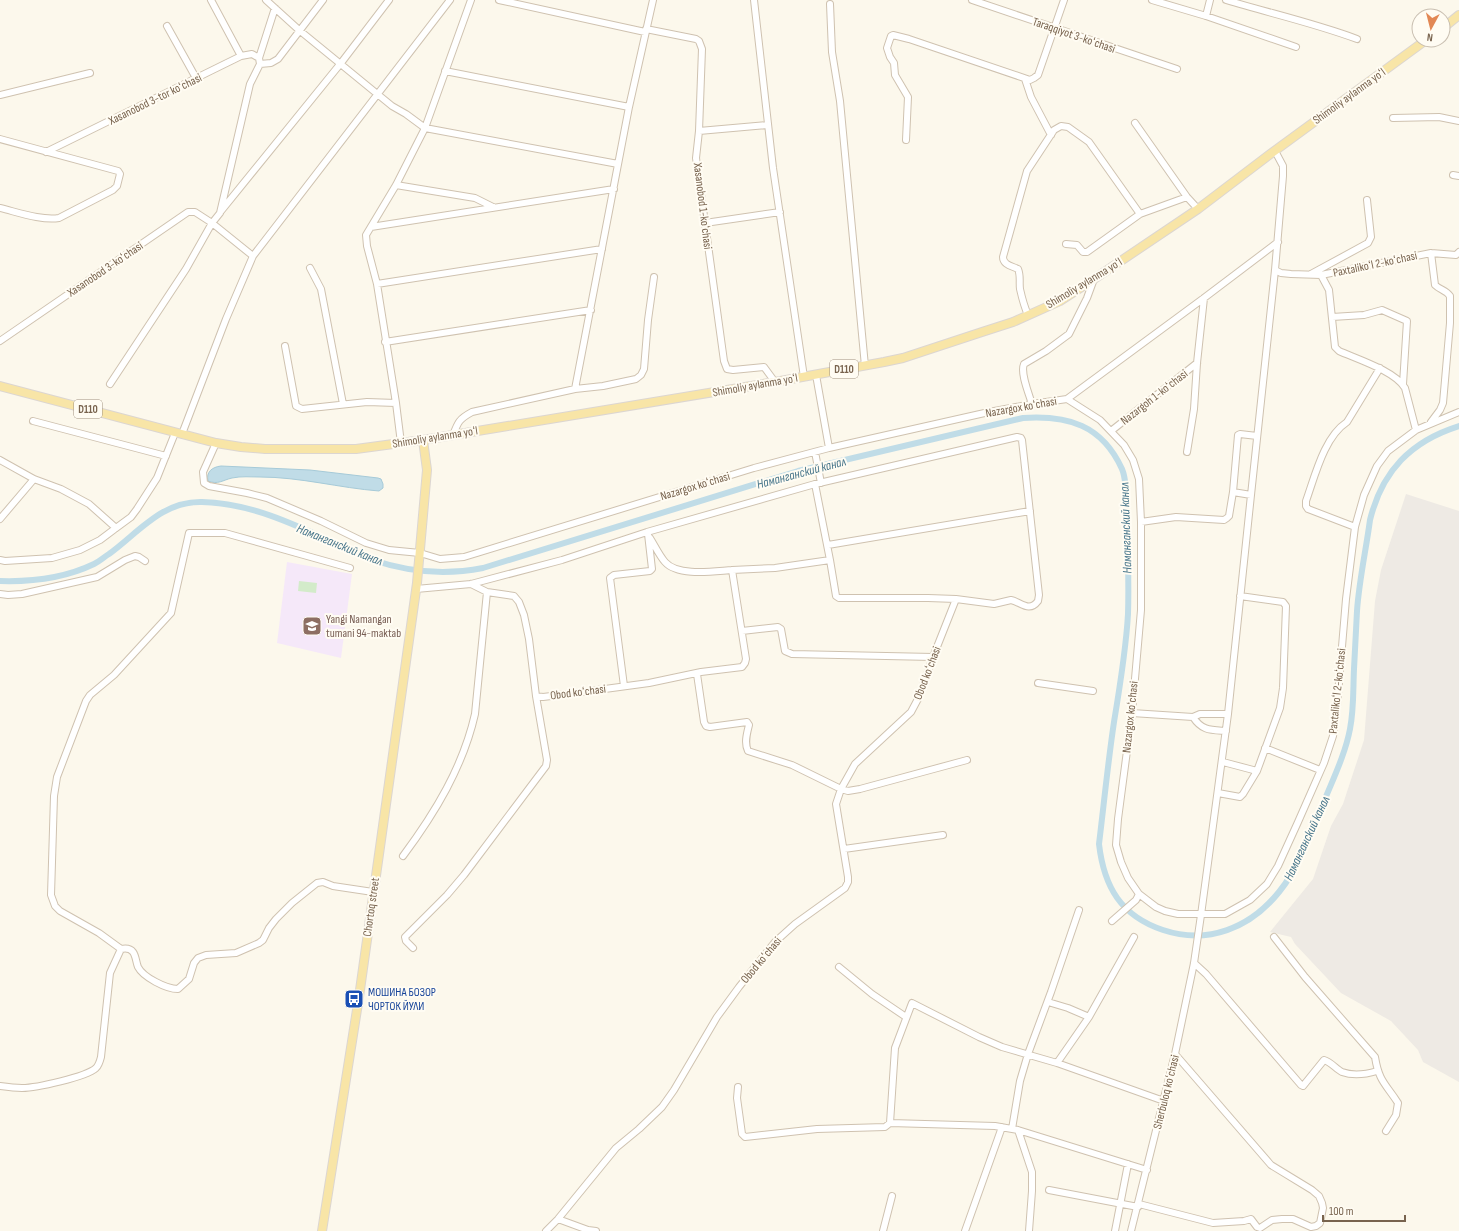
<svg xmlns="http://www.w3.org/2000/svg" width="1459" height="1231" font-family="'Sofia Sans Condensed',sans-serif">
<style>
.industrial{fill:#eeeae4}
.education{fill:#f5e8f9}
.green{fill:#d3ebca}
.water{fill:#c0dce7;stroke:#a6cad8}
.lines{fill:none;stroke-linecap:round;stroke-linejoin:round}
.canal{stroke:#c0dce7;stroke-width:6}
.minor-casing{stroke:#cfc2b0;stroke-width:8}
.major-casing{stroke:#dcd6d1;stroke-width:10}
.minor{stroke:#fff;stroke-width:6}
.major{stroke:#f8e5a7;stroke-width:8}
.labels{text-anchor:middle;stroke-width:4;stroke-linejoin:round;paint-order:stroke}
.shield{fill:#fffcf3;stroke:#a09180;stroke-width:1}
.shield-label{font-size:11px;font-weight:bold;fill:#78634e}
.street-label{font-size:12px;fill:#78634e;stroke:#fffcf3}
.education-label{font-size:12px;fill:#785e54;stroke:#fffcf3;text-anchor:start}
.transit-label{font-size:12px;fill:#164399;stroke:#fffcf3;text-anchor:start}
.water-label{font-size:13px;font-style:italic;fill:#48768b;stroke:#fffcf3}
</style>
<rect width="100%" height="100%" fill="#fcf8ec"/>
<!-- industrial -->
<path class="industrial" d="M 1406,494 L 1459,511 L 1459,1082 L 1423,1062 L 1418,1050 L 1391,1021 L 1341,993 L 1295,944 L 1291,937 L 1270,932 L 1313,879 L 1331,826 L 1343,804 L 1364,740 L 1375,601 L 1381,570 Z"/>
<!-- education -->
<path class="education" d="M 287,562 L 352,574 L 341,658 L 277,643 Z"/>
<!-- green -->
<path class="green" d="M 299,581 L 317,583 L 316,593 L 298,591 Z"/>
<!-- water -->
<path class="water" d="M 221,466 L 310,470 L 378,478 L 381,479 L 383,484 L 383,488 L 379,491 C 340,488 300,477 260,477 C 251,477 241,476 232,478 C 223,480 218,485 208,481 C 206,472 212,467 221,466 Z"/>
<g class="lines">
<!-- canal -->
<path class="canal" d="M 0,581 C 32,582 65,578 94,564 C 100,561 104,557 109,554 C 139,532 162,501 202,502 C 250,503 294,524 337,544 C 348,549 360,556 373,560 C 408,572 447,575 483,568 L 798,471 L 1023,418 C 1068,415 1102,425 1122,469 C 1128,483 1126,511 1127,526 C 1128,555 1129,585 1128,614 C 1126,650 1120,686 1114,722 C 1108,762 1104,803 1099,844 C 1104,887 1121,916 1163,930 C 1208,945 1250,928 1279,892 C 1298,869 1312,832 1323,804 C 1333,779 1345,755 1350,729 C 1354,709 1353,689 1354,669 C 1355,650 1356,630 1357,611 C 1359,581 1366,550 1370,520 C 1382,471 1411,441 1459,426"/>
<defs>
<path id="minor" d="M 211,0 L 241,56
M 266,0 L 299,30 L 392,106 L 406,114 L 425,128 L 618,164
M 499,0 L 645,32
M 754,0 L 773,168 L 804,377
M 972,0 L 1177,69
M 1152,0 L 1206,16 L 1296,47
M 1226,0 C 1269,13 1314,23 1357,39
M 830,4 L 832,52 L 840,101 L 865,366
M 1206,16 L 1210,0
M 167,26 L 196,78
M 646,29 L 696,39 L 699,41 L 702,49 L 699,131 L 696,158 L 724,361 L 727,369 L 733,370 L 764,367 L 775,382
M 259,58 L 275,8
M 445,71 L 629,107
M 1025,79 L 1031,97 L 1051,135
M 0,95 L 90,73
M 1393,118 L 1439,117 L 1459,121
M 1135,123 L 1187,197 L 1198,209
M 699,131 L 768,125
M 0,139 L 118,171 L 120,174 L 117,186 L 113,190 L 59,218 C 42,221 17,212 0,208
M 906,140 L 908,97 L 895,75 L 894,63 L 890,57 L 887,48 L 891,36 L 893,35 L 909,39 L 1030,80 L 1034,78 L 1038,75 L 1064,0
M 46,152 L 241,56 L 252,54 L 259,58 L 260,64
M 1453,175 L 1459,176
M 396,185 L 475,198 L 493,207
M 221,211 L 341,63 L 389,0
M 705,223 L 780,212
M 371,227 L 614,189
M 1066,244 L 1077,245 L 1083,252 L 1087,252 L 1140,214 L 1187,197
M 310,268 L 321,289 L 343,404
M 1275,270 L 1281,273 L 1291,274 L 1321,275 L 1431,253 L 1456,255 L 1459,252
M 1311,274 L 1368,243 L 1371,237 L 1367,200
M 1321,275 L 1329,290 L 1335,347 L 1339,351 C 1357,359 1395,371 1405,388 L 1416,430
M 377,284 L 602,249
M 1028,315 C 1024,306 1022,298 1020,289 C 1019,282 1021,276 1018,269 C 1012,266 1003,265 1003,257 L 1027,171 L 1054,130 L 1061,126 L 1068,127 L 1089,142 L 1140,214
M 1332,317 L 1364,315 L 1382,310 L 1407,321 L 1403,384
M 0,341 L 188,212 L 195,212 L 212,223 L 253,256
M 385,342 L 591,310
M 285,346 L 296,406 L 302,409 L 367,402 L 396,403
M 816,375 L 829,448
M 110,384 L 186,269 L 212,223 L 220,213 L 250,84 L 260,64 L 271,63 L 278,59 L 323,0
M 575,389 L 629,107 L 653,0
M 1067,399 L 1204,298 L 1278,242
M 1032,404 C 1029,394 1020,373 1024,364 L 1046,351 L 1069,334 L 1087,298 L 1094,279
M 33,421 L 166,456
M 1431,422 L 1440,410 L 1443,403 L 1450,323 L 1450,296 C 1446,290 1440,290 1435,285 L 1431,253
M 1111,431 L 1197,363
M 182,434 L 226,319 L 253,256 L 450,0
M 453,435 C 458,422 459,419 472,412 L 575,389 L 603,386 L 636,379 L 641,375 L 644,369 L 648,320 L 654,277
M 216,443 L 203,472 L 204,483 L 209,486 L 247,493 L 267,498 L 321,521 L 366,543 L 389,550 L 420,553 L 440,559 L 464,557 L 754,468 L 829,448 L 989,412 L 1032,404 L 1067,399 L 1100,420 L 1124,445 L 1133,460 L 1139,479 L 1141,522 L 1141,610 L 1132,713 L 1118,819 L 1116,845 L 1121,862 L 1128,878 L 1139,894 L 1156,907 L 1165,911 L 1178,914 L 1225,914 L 1250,900 L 1267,884 L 1278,866 L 1298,822 L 1324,763 L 1333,736 L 1337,706 L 1346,599 L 1355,527 L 1364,495 L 1377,466 L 1388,451 L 1416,430 L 1459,412
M 401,443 L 396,403 L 377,284 L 367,246 L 366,235 L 396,185 L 425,128 L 471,0
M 815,452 L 821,483
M 1187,452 L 1194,409 L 1197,363 L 1204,298
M 0,460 L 34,479 L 61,489 L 89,504 L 116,528
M 815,484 L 1017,437 L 1021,438 L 1022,440 L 1039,595 L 1038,601 C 1029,613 1021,602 1011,600 L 994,604 L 956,599
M 1233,492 L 1238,435 L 1240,434 L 1257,436
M 0,519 L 34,479
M 1141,522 L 1176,517 L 1224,520 L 1227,518 L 1229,516 L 1233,492 L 1251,495
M 1355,527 L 1308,509 L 1306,506 L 1306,501 C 1315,476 1324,437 1347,422 L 1380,368
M 650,538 C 655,546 659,555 665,562 C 678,577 715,571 732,570
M 828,545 L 1030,511
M 0,560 L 5,561 L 52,558 L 80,550 L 100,540 L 116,528 L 131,517 L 137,509 L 157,478 L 175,433
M 416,589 L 471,584 L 562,560 L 647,532 L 815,484 L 830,560
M 0,594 L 8,595 L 22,594 L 97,577 L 125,560 L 135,556 L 139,557 L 145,561
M 742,631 L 778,627 L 781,629 L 785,651 L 792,654 L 933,657
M 697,674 L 704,722 L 706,726 L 710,727 L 747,722 L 749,725 C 747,733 744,743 748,751 L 792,765 L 841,789 L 848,791 L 860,789 L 967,760
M 1038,683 L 1093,691
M 624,686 L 610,578 L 614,575 L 650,571 L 652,569 L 648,534
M 536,696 L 543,697 L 568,694 L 649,683 L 701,672 L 742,667 L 745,663 L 746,659 L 732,570 L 775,568 L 830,560 L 836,596 L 839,598 L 928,598 L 956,599 L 933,657 L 919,697 L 911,712 L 855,764 L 841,789 L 836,804 L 848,877 L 848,882 L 845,888 L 795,924 L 775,942 L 739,987 L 717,1017 L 674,1090 L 662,1107 L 639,1129 L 616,1148 L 558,1219 L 546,1231
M 1132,713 L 1193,717 C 1202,731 1211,730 1226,731
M 1193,717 L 1200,714 L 1228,714
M 1265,748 L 1320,770
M 1223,762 L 1257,771
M 1218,793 L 1240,797 L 1243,794 L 1257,771 L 1280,708 L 1283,688 L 1286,606 L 1283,602 L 1240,596
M 844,849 L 943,835
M 403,856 C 435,813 463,767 475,714 L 487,592
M 1112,921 L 1136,900 L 1139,894
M 1274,937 L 1305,977 L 1375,1057 C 1379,1082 1386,1084 1398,1103 L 1396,1115 L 1386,1131
M 413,948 L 406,941 L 405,937 L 447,895 L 464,875 L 546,766 L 547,760 L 536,696 L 529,639 L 524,615 L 519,602 L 514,596 L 487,592 L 471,584
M 121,949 L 99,933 L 60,911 L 55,906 L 51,895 L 54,796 L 57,777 L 86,701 L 90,695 L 114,675 L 171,613 L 189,533 L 225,533 L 350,568
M 1194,963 L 1206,974 L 1301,1085 L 1303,1086 L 1324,1060 C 1331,1062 1336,1069 1342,1072 C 1353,1076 1367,1074 1377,1071
M 839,967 L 872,994 L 906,1017
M 1048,1002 L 1068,1008 L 1089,1017
M 1057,1063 L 1089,1017 L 1134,937
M 0,1086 C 7,1087 14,1088 22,1088 C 36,1088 86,1077 96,1068 C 99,1065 100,1061 101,1057 L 110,973 L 121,949 C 126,948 130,948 133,952 C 136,956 136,962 138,967 C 143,977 166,989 178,989 L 189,979 L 194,963 L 198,958 L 206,955 L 236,953 L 259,943 L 263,940 L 269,928 L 276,919 L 292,903 L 317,883 L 323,882 L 333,886 L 373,892
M 738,1087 L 737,1098 L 742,1134 L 745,1137 L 817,1129 L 885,1127 L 890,1123 L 995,1126 L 1018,1130 L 1147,1170
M 890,1123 L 895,1048 L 912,1003 L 979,1037 L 1002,1047 L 1057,1063 L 1164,1101
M 1012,1129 L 1020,1081 L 1028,1054 L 1051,992 L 1079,910
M 1018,1130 L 1032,1172 L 1032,1191 L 1029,1231
M 1049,1190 L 1138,1207
M 1139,1204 L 1213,1223 L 1244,1221 L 1251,1219 L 1257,1227 L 1260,1228 L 1272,1220 L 1282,1219 L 1293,1219 L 1311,1227 L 1316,1226 L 1320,1223 L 1323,1208 L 1322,1203 L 1319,1196 L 1312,1190 L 1271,1165 L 1175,1054
M 558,1219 L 588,1230 L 596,1231
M 883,1231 L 892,1196
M 965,1231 L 1002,1127
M 1115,1231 L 1128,1164
M 1131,1231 L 1175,1054 L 1194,963 L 1201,915 L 1228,714 L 1251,495 L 1275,270 L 1283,176 L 1283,166 L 1275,151"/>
<path id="major" d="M 1443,28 L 1459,15
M 0,386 L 216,443 L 241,447 L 265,449 L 356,449 L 423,440 L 775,382 L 884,362 L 903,358 L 982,332 L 1013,322 L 1060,301 L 1094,279 L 1198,209 L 1269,155 L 1426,40
M 322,1231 L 359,997 L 417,583 L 427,470 L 423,440"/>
</defs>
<!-- minor casing -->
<use href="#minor" class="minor-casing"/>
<!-- major casing -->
<use href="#major" class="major-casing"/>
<!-- minor -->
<use href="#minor" class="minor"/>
<!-- major -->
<use href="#major" class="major"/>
</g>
<!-- icons -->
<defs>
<symbol id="school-square" viewBox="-11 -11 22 22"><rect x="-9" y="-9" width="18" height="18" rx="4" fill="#8d6e63" stroke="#fffcf3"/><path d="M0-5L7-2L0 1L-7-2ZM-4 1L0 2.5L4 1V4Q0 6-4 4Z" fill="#fff"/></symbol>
<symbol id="bus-square" viewBox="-11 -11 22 22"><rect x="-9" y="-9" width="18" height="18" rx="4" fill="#1a4fb4" stroke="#fffcf3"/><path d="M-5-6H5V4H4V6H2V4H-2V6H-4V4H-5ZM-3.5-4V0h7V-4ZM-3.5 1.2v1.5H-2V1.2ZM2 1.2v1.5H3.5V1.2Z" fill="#fff"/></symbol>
</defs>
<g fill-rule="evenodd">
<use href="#school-square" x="301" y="615" width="22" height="22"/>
<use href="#bus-square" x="343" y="988" width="22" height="22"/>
</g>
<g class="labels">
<!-- shield labels -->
<g class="shield">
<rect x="830" y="360" width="28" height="18" rx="3"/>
<rect x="74" y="400" width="28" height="18" rx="3"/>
</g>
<g class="shield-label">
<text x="844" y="373">D110</text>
<text x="88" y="413">D110</text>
</g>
<!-- street labels -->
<g class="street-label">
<text transform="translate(1074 35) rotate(19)" y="4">Taraqqiyot 3-koʻchasi</text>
<text transform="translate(1349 96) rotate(-36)" y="4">Shimoliy aylanma yoʻl</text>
<text transform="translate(155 99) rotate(-26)" y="4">Xasanobod 3-tor koʻchasi</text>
<text transform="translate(703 206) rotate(83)" y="4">Xasanobod 1-koʻchasi</text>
<text transform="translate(1375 264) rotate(-12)" y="4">Paxtalikoʻl 2-koʻchasi</text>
<text transform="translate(105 269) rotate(-34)" y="4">Xasanobod 3-koʻchasi</text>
<text transform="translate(1084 283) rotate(-31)" y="4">Shimoliy aylanma yoʻl</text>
<text transform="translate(755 385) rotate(-10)" y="4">Shimoliy aylanma yoʻl</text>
<text transform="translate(1154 397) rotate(-38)" y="4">Nazargoh 1-koʻchasi</text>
<text transform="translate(1021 407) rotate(-10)" y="4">Nazargox koʻchasi</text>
<text transform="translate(435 437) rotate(-9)" y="4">Shimoliy aylanma yoʻl</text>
<text transform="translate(695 486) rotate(-17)" y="4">Nazargox koʻchasi</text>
<text transform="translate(927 673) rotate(-69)" y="4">Obod koʻchasi</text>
<text transform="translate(1337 691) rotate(-84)" y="4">Paxtalikoʻl 2-koʻchasi</text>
<text transform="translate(578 692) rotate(-7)" y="4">Obod koʻchasi</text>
<text transform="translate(1130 717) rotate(-84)" y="4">Nazargox koʻchasi</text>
<text transform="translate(371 907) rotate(-82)" y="4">Chortoq street</text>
<text transform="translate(761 960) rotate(-50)" y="4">Obod koʻchasi</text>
<text transform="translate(1166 1092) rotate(-76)" y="4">Sherbuloq koʻchasi</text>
</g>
<!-- education labels -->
<g class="education-label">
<text x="326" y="623">Yangi Namangan<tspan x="326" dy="14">tumani 94-maktab</tspan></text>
</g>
<!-- transit labels -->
<g class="transit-label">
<text x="368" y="996">МОШИНА БОЗОР<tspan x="368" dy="14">ЧОРТОК ЙУЛИ</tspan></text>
</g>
<!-- water labels -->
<g class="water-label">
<text transform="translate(801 472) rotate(-15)" y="5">Наманганский канал</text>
<text transform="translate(1125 528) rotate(-92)" y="5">Наманганский канал</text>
<text transform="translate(340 544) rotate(22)" y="5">Наманганский канал</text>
<text transform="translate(1306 838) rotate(-65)" y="5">Наманганский канал</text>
</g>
</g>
<!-- north arrow -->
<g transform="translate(1431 28) rotate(187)"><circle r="19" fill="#fffcf3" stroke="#c9bfb1"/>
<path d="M0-3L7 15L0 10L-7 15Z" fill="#e28855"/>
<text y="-6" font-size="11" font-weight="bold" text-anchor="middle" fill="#78634e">N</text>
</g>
<!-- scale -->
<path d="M1323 1215v6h82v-6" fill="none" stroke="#78634e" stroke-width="2"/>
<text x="1329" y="1215" font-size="12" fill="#78634e" stroke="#fffcf3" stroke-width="3" paint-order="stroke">100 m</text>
</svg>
